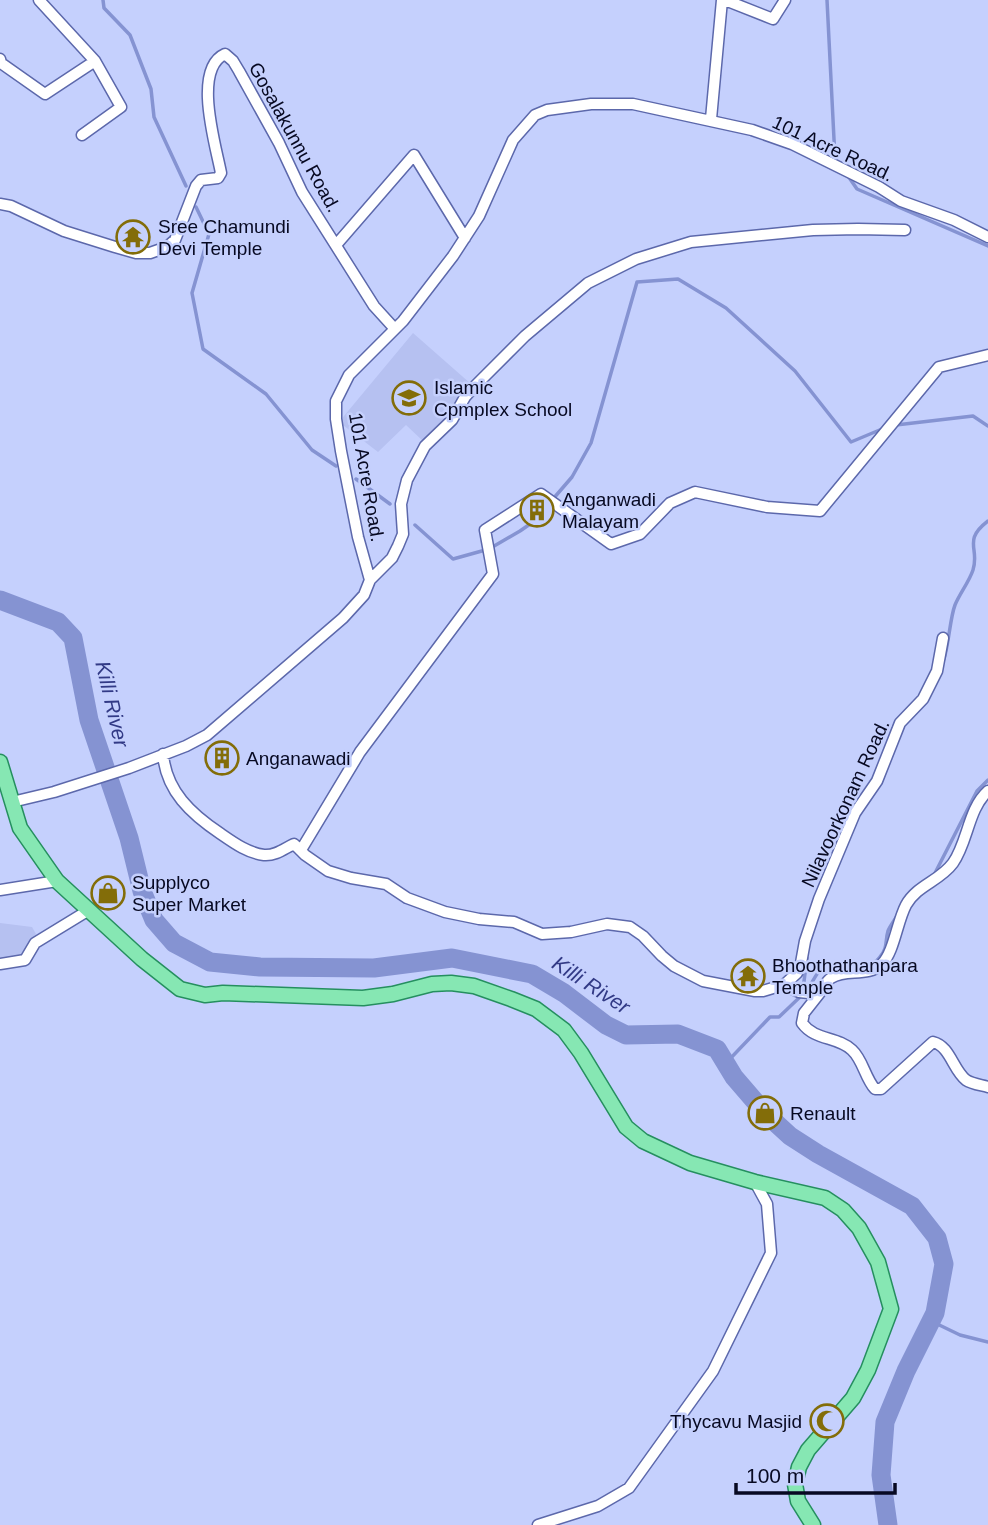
<svg xmlns="http://www.w3.org/2000/svg" width="988" height="1525" font-family="Arial,sans-serif">
<style>
.built{fill:#b6c1f1}
.lines{fill:none;stroke-linecap:round;stroke-linejoin:round}
.stream{stroke:#8593d2;stroke-width:3.5}
.river{stroke:#8593d2;stroke-width:19}
.minor-casing{stroke:#5c68ab;stroke-width:13}
.major-casing{stroke:#258f5f;stroke-width:17}
.minor{stroke:#fff;stroke-width:10}
.major{stroke:#86e7b3;stroke-width:14}
.labels{text-anchor:middle;stroke-width:5;stroke-linejoin:round;paint-order:stroke}
.street-label{font-size:19px;fill:#070922;stroke:#c5d0fd}
.poi-label{font-size:19px;fill:#070922;stroke:#c5d0fd;text-anchor:start}
.water-label{font-size:21px;font-style:italic;fill:#323a86;stroke:#c5d0fd}
</style>
<rect width="100%" height="100%" fill="#c5d0fd"/>
<!-- built -->
<path class="built" d="M 413,333 L 471,384 L 447,413 L 447,422 L 424,442 L 406,425 L 378,452 L 339,422 Z
M 0,923 L 32,927 L 36,934 L 21,957 L 0,960 Z"/>
<g class="lines">
<!-- stream -->
<path class="stream" d="M 103,0 L 104,8 L 130,35 L 151,89 L 154,117 L 186,186
M 827,0 L 835,159 L 839,164
M 848,176 L 857,189 L 988,246
M 196,207 L 209,234 L 192,293 L 203,349 L 266,394 L 312,450 L 336,466
M 896,425 L 973,416 L 988,426
M 356,479 L 390,504
M 415,525 L 453,559 L 489,549 L 520,531 L 546,513 L 553,499 L 572,477 L 591,443 L 637,282 L 678,279 L 726,308 L 795,371 L 851,442 L 882,429
M 944,659 C 949,643 950,618 955,605 C 960,593 969,582 973,570 C 980,548 962,541 988,521
M 934,875 L 977,791 L 988,780
M 803,989 L 807,958
M 806,991 C 812,984 816,973 822,968 C 839,954 865,977 880,957 C 888,948 885,941 888,931 C 890,926 894,921 897,916
M 726,1063 L 770,1017 L 779,1017 L 801,996
M 931,1321 L 960,1335 L 988,1342"/>
<!-- river -->
<path class="river" d="M 0,600 L 58,622 L 73,638 L 89,720 L 129,838 L 142,891 L 154,920 L 174,943 L 210,962 L 260,967 L 374,968 L 452,958 L 532,974 L 564,993 L 606,1025 L 626,1035 L 678,1034 L 717,1049 L 734,1077 L 765,1113 L 790,1136 L 818,1154 L 912,1206 L 937,1238 L 944,1264 L 935,1313 L 906,1371 L 885,1422 L 881,1475 L 888,1525"/>
<defs>
<path id="minor" d="M 39,0 L 95,61 L 121,107 L 82,135
M 725,0 L 773,19 L 785,0
M 0,59 L 1,63 L 45,94 L 95,61
M 711,119 L 722,0
M 0,204 L 11,206 L 64,231 L 115,247 L 136,253 L 150,253 L 167,247 L 175,240 L 196,186 L 201,180 L 218,178 L 221,173 C 216,146 192,69 225,54 L 233,61 L 239,71 L 279,143 L 302,192 L 374,306 L 394,328
M 336,245 L 414,155 L 465,238
M 370,580 L 392,558 L 398,546 L 403,534 L 401,504 L 407,480 L 425,446 L 452,420 L 465,397 L 475,386 L 525,336 L 588,283 L 636,259 L 691,242 L 813,230 L 858,229 L 905,230
M 163,754 C 166,791 191,814 221,834 C 234,843 248,853 264,855 C 276,856 285,848 294,844 L 305,855 L 328,871 L 351,878 L 386,884 L 407,898 L 445,912 L 479,919 L 514,922 L 542,934 L 571,932 L 607,924 L 630,927 L 643,936 L 662,956 L 674,966 L 703,981 L 755,991 L 763,991 L 783,985 L 799,992 L 819,994 C 823,989 826,981 831,978 C 847,968 867,978 882,964 C 894,952 897,922 906,905 C 917,885 940,881 953,863 C 968,842 968,809 988,791
M 12,802 L 54,792 L 129,768 L 186,746 L 207,735 L 343,618 L 364,595 L 370,580 L 358,537 L 341,451 L 336,419 L 336,401 L 349,375 L 403,321 L 453,256 L 479,216 L 513,140 L 535,115 L 547,110 L 591,104 L 633,104 L 752,130 L 792,144 L 879,187 L 901,201 L 954,220 L 988,237
M 301,850 L 360,752 L 493,574 L 485,530 L 541,494 L 611,544 L 640,534 L 670,503 L 695,492 L 767,507 L 820,511 L 939,367 L 988,355
M 0,890 L 57,881
M 0,964 L 25,960 L 35,943 L 89,910
M 784,985 L 797,973 L 801,963 L 805,941 L 819,899 L 855,813 L 877,781 L 900,723 L 923,699 L 937,671 L 943,638
M 819,994 L 804,1013 L 802,1023 C 815,1041 837,1036 852,1050 C 863,1060 865,1078 875,1089 L 881,1089 L 933,1042 C 950,1046 953,1070 966,1080 C 972,1084 981,1085 988,1087
M 538,1525 L 598,1506 L 629,1488 L 713,1371 L 771,1253 L 767,1204 L 755,1182"/>
<path id="major" d="M 0,762 L 20,828 L 57,881 L 142,959 L 180,989 L 205,995 L 223,993 L 363,998 L 393,994 L 432,984 L 451,983 L 474,986 L 511,999 L 536,1009 L 564,1030 L 581,1053 L 626,1127 L 643,1141 L 690,1163 L 755,1182 L 825,1198 L 843,1210 L 859,1228 L 878,1262 L 891,1309 L 868,1370 L 853,1398 L 808,1450 L 799,1467 L 795,1484 L 798,1501 L 813,1525"/>
</defs>
<!-- minor casing -->
<use href="#minor" class="minor-casing"/>
<!-- major casing -->
<use href="#major" class="major-casing"/>
<!-- minor -->
<use href="#minor" class="minor"/>
<!-- major -->
<use href="#major" class="major"/>
</g>
<!-- icons -->
<defs>
<symbol id="temple-ring" viewBox="-11 -11 22 22"><circle r="9.5" fill="#c5d0fd" stroke="#836d09" stroke-width="1.5"/><path d="M0-6L5-2H3V0L6.5 2.5H4V6H1.5V3h-3V6H-4V2.5H-6.5L-3 0V-2H-5Z" fill="#836d09"/></symbol>
<symbol id="school-ring" viewBox="-11 -11 22 22"><circle r="9.5" fill="#c5d0fd" stroke="#836d09" stroke-width="1.5"/><path d="M0-5L7-2L0 1L-7-2ZM-4 1L0 2.5L4 1V4Q0 6-4 4Z" fill="#836d09"/></symbol>
<symbol id="building-ring" viewBox="-11 -11 22 22"><circle r="9.5" fill="#c5d0fd" stroke="#836d09" stroke-width="1.5"/><path d="M-4-6H4V6H1V3H-1V6H-4ZM-2.5-4.3h1.7v1.8h-1.7ZM.8-4.3h1.7v1.8H.8ZM-2.5-1h1.7V.8h-1.7ZM.8-1h1.7V.8H.8Z" fill="#836d09"/></symbol>
<symbol id="shop-ring" viewBox="-11 -11 22 22"><circle r="9.5" fill="#c5d0fd" stroke="#836d09" stroke-width="1.5"/><path d="M-5-2.5h2.3a2.7 3.5 0 0 1 5.4 0H5L5.5 6h-11ZM-1.5-2.5h3a1.5 2.3 0 0 0-3 0Z" fill="#836d09"/></symbol>
<symbol id="mosque-ring" viewBox="-11 -11 22 22"><circle r="9.5" fill="#c5d0fd" stroke="#836d09" stroke-width="1.5"/><path d="M3.5-4.9A6 6 0 1 0 3.5 4.9A5 5 0 1 1 3.5-4.9Z" fill="#836d09"/></symbol>
</defs>
<g fill-rule="evenodd">
<use href="#temple-ring" x="114" y="218" width="38" height="38"/>
<use href="#school-ring" x="390" y="379" width="38" height="38"/>
<use href="#building-ring" x="518" y="491" width="38" height="38"/>
<use href="#building-ring" x="203" y="739" width="38" height="38"/>
<use href="#shop-ring" x="89" y="874" width="38" height="38"/>
<use href="#temple-ring" x="729" y="957" width="38" height="38"/>
<use href="#shop-ring" x="746" y="1094" width="38" height="38"/>
<use href="#mosque-ring" x="808" y="1402" width="38" height="38"/>
</g>
<g class="labels">
<!-- street labels -->
<g class="street-label">
<text transform="translate(295 137) rotate(61)" y="7">Gosalakunnu Road.</text>
<text transform="translate(833 148) rotate(25)" y="7">101 Acre Road.</text>
<text transform="translate(367 477) rotate(80)" y="7">101 Acre Road.</text>
<text transform="translate(845 803) rotate(-65)" y="7">Nilavoorkonam Road.</text>
</g>
<!-- poi labels -->
<g class="poi-label">
<text x="158" y="233">Sree Chamundi<tspan x="158" dy="22">Devi Temple</tspan></text>
<text x="434" y="394">Islamic<tspan x="434" dy="22">Cpmplex School</tspan></text>
<text x="562" y="506">Anganwadi<tspan x="562" dy="22">Malayam</tspan></text>
<text x="246" y="765">Anganawadi</text>
<text x="132" y="889">Supplyco<tspan x="132" dy="22">Super Market</tspan></text>
<text x="772" y="972">Bhoothathanpara<tspan x="772" dy="22">Temple</tspan></text>
<text x="790" y="1120">Renault</text>
<text x="802" y="1428" text-anchor="end">Thycavu Masjid</text>
</g>
<!-- water labels -->
<g class="water-label">
<text transform="translate(112 704) rotate(77)" y="7">Killi River</text>
<text transform="translate(591 985) rotate(33)" y="7">Killi River</text>
</g>
</g>
<!-- scale -->
<path d="M736 1483v10h159v-10" fill="none" stroke="#070922" stroke-width="3.5"/>
<text x="746" y="1483" font-size="21" fill="#070922" stroke="#c5d0fd" stroke-width="5" paint-order="stroke">100 m</text>
</svg>
